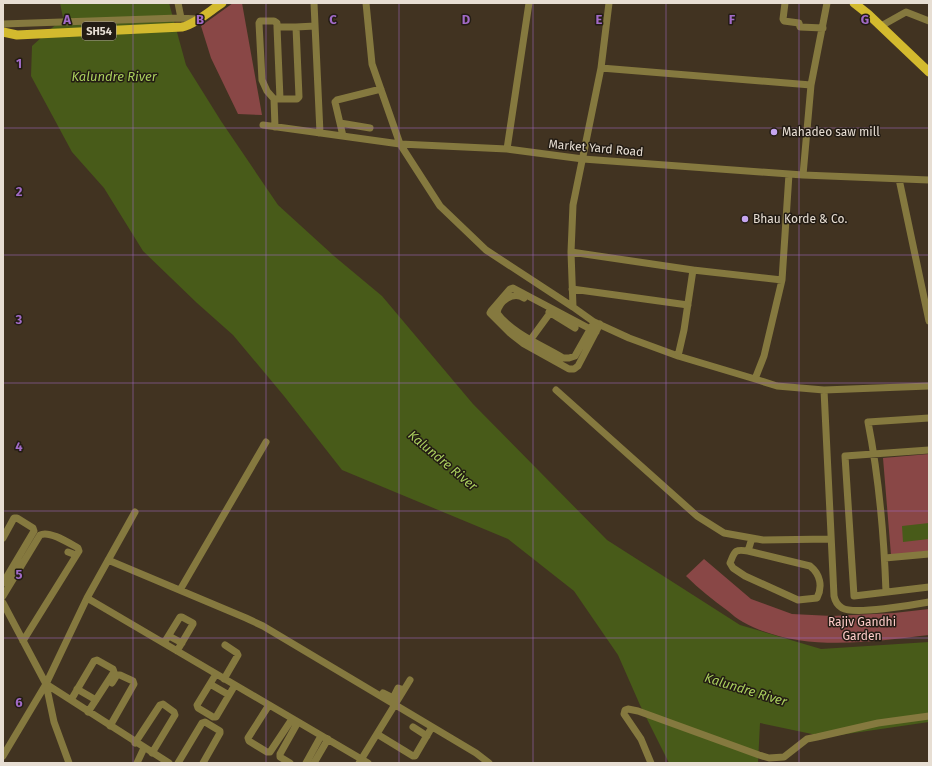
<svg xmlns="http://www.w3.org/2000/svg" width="932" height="766" font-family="'Fira Sans',sans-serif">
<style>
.green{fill:#894746}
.water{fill:#485b19}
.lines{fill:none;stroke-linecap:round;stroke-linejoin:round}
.minor{stroke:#85793f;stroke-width:7}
.major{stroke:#d3ba2e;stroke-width:9}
.grid{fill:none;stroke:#a16ac6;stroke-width:1;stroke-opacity:0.55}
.poi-dot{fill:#c6a6f0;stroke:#231c14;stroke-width:1.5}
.labels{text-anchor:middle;stroke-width:3;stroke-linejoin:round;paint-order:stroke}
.shield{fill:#231c14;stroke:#aca49a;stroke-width:1}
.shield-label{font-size:11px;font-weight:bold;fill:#e7ded3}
.poi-label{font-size:12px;fill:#e7ded3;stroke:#231c14;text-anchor:start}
.street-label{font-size:12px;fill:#e7ded3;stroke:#231c14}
.park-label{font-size:12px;fill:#fdcac7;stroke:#231c14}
.water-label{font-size:13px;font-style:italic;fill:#aacf5d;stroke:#231c14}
.grid-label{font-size:13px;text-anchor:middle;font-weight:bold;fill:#a16ac6;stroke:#231c14;stroke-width:3;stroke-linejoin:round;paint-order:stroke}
</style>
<rect width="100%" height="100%" fill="#413321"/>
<!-- green -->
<path class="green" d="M 233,3 L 242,3 L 262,115 L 238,114 L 211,58 L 201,26 Z
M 929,454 L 929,551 L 891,555 L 883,458 Z
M 704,559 L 751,599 L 792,614 L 832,616 L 894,613 L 929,609 L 929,635 C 868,642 800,653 743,622 C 737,619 733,615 728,611 C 713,600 699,589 686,576 Z"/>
<!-- water -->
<path class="water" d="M 60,3 L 169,3 L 186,65 L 221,121 L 278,205 L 334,256 L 382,296 L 473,404 L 607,540 L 740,625 L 821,649 L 929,642 L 929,722 L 826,737 L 760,723 L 758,763 L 669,763 L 640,705 L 618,655 L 574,591 L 508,539 L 342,470 L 284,396 L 233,335 L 197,303 L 143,251 L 104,188 L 72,152 L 31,76 L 32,46 L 63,18 Z
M 929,523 L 929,539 L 903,542 L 902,526 Z"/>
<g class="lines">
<!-- minor -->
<path class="minor" d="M 178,3 L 181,18
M 314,3 L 320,133
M 366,3 L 372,64 L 400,144 L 440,206 L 486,250 L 573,307
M 609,3 L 601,68 L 573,205 L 571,252 L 573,307 L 594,322 L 629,338 L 678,356 L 755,379 L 764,356 L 782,280 L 789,174
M 785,3 L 783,19 L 784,21 L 799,23 L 800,27 L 823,28
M 3,24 L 179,18 L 197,19
M 881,26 L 906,12 L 929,21
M 277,27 L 280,99
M 601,68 L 811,85
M 274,99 L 267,91 L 262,80 L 259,23 L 260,21 L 274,21 L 277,23 L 277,27 L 296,27
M 340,123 L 370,128
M 263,125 L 400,144 L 507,149 L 583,159 L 803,175 L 929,180
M 275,127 L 274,99 L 297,99 L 299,97 L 296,27 L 315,26
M 343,136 L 335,102 L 337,100 L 381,89
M 507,149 L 529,3
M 803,175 L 811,85 L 827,3
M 899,179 L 929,321
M 571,252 L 693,270 L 782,280
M 572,289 L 688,305
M 524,298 C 513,291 499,301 497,313 C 510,332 543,346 563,358 L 569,358 L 575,356 L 592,326
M 549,312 L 575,328
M 596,332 L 513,288 L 510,289 L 491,311 L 490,313 L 510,333 L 524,344 L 569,369 L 574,369 L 578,366 L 600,324
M 531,339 L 550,313
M 678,356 L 684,330 L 693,270
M 755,379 L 777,386 L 824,390 L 929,386
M 556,390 L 697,516 L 724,533 L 763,540 L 830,539
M 824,390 L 834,596 C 835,601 837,605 842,608 C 854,615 913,605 929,602
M 929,450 L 845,456 L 854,596 L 929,587
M 3,538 L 14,518 L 17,518 L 33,528 L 34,531 L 3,583
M 748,551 L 810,566 C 820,574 823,586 817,598 L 798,600 L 745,576 L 733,568 L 730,563 C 735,551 734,549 748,551 L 752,538
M 68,552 L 76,555
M 885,558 L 929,554
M 108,560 L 246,618 L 263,626 L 476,753 L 489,763
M 180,590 L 266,442
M 886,592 C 884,535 879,478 868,422 L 929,418
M 3,596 L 40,535 C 49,530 69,543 78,548 L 79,551 L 23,641
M 87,598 L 368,763
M 3,603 L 46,684 L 54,722 L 69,763
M 169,636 L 182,643
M 164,643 L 180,617 L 182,617 L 193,623 L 193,624 L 177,651
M 216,674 L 197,705 L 198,708 L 213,717 L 216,717 L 235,685
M 224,679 L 238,655 L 237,653 L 225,645
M 46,684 L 169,763
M 210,684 L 229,695
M 77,689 L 96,700
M 383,693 L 391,697 L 394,696 L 398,688 L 404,690
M 71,700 L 94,661 L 97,660 L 113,669 L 114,672 L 88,712
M 269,705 L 248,738 L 249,741 L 267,752 L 270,752 L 292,719
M 110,726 L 134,684 L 133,681 L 120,675 L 117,675 L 112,683
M 413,727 L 427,736
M 377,734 L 413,756 L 415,756 L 432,727
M 135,743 L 160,705 L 163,704 L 174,712 L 175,715 L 152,753
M 3,756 L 46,684 L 87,598 L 135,512
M 137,763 L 144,748
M 178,763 L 202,723 L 205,722 L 220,731 L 220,733 L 203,763
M 290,763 L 280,757 L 280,754 L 298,722
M 306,763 L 321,736
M 314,763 L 328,739
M 359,763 L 410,680
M 651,763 L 641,739 L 624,714 L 625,710 L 628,709 L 638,711 L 759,755 L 769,758 L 784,757 L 807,739 L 817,737 L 878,723 L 929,716"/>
<!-- major -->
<path class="major" d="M 854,3 L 868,14 L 929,72
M 3,32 L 17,35 L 182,27 C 194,25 211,10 222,3"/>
</g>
<!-- grid -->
<path class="grid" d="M 133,3 L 133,763M 266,3 L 266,763M 399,3 L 399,763M 533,3 L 533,763M 666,3 L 666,763M 799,3 L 799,763M 3,128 L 929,128M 3,255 L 929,255M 3,383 L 929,383M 3,511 L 929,511M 3,638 L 929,638"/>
<!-- markers -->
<g class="poi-dot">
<circle cx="774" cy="132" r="4"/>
<circle cx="745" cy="219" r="4"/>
</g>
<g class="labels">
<!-- shield labels -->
<rect class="shield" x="82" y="22" width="34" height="18" rx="3"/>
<g class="shield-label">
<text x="99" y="35">SH54</text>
</g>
<!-- poi labels -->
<g class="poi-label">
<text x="782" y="136">Mahadeo saw mill</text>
<text x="753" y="223">Bhau Korde &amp; Co.</text>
</g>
<!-- street labels -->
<g class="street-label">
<text transform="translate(596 148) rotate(5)" y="4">Market Yard Road</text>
</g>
<!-- park labels -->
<g class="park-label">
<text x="862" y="626">Rajiv Gandhi<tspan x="862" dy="14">Garden</tspan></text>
</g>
<!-- water labels -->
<g class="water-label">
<text x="114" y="81">Kalundre River</text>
<text transform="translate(443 460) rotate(40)" y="5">Kalundre River</text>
<text transform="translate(746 689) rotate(17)" y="5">Kalundre River</text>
</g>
</g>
<g class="grid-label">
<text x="67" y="24">A</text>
<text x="200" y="24">B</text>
<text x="333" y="24">C</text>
<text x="466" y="24">D</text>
<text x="599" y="24">E</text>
<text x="732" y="24">F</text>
<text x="865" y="24">G</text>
<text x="19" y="68">1</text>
<text x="19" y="196">2</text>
<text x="19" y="324">3</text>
<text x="19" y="451">4</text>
<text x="19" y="579">5</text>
<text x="19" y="707">6</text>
</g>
<!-- border -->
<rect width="932" height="766" fill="none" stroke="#e7ded3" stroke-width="8"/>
</svg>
